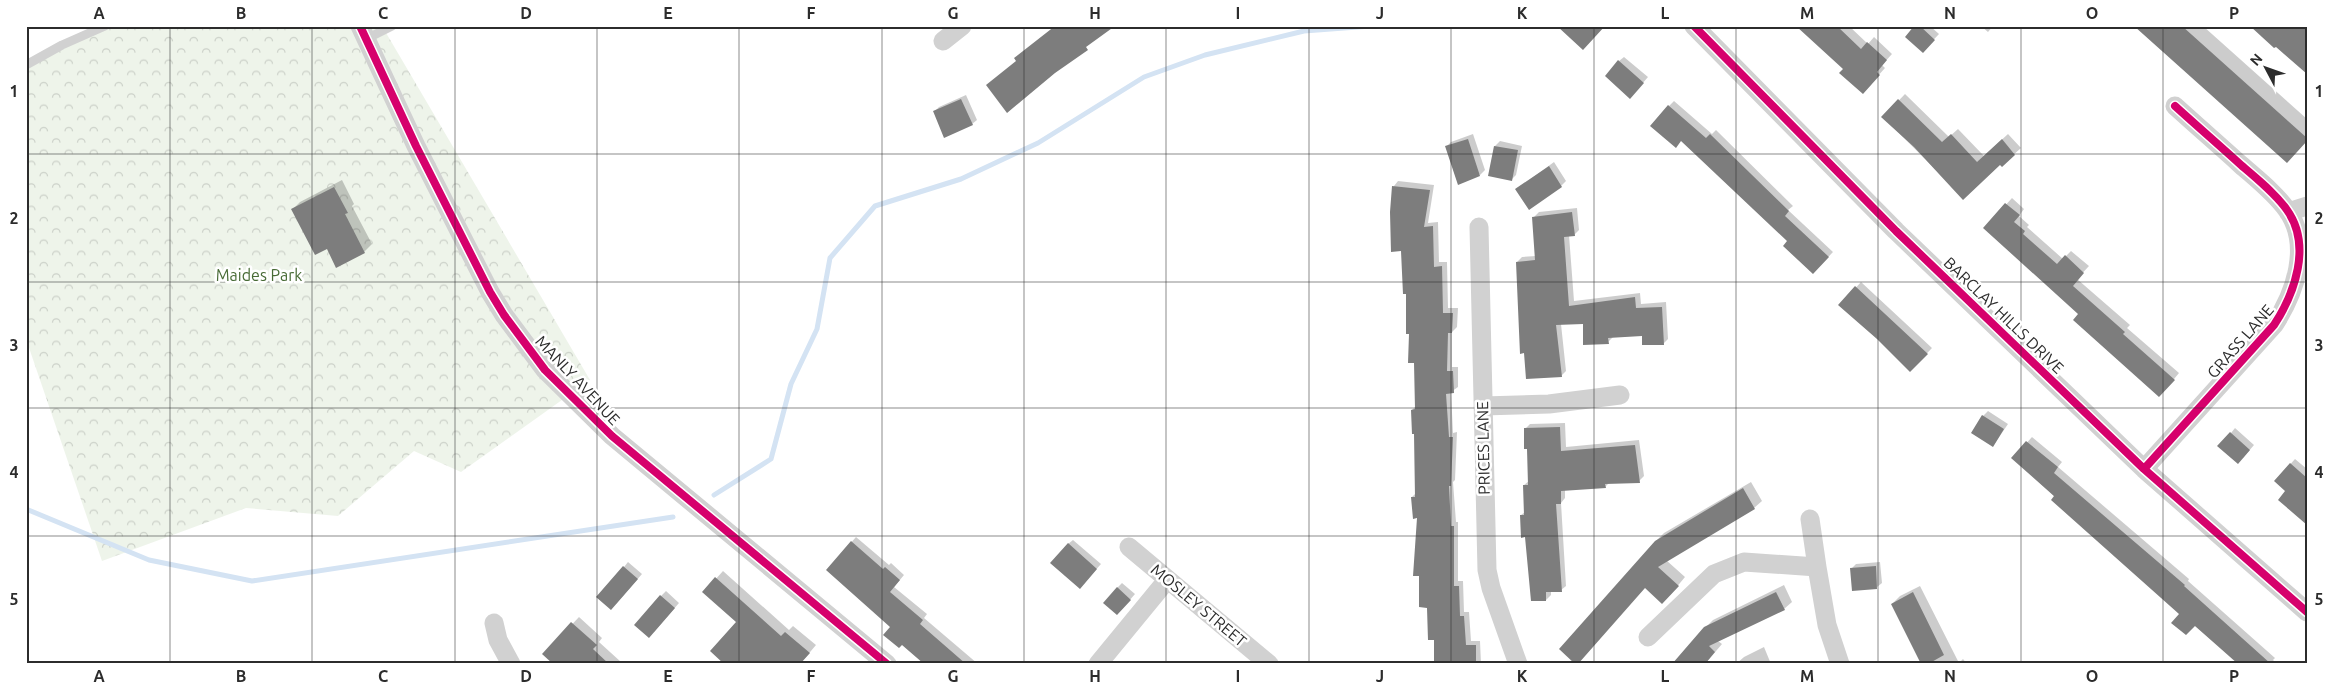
<svg xmlns="http://www.w3.org/2000/svg" width="2333" height="690" font-family="Ubuntu,sans-serif">
<style>
.park{fill:url(#park-crowns)}
.shadow{fill:#0003}
.lines{fill:none;stroke-linecap:round;stroke-linejoin:round}
.stream{stroke:#d4e3f3;stroke-width:5}
.building{fill:#7d7d7d}
.lane{stroke:#d1d1d1;stroke-width:9}
.street{stroke:#d1d1d1;stroke-width:19}
.cycleway-casing{stroke:#fff;stroke-width:11}
.cycleway{stroke:#d6006c;stroke-width:8}
.grid{fill:none;stroke:#2c2c2c;stroke-width:1;stroke-opacity:0.55}
.labels{text-anchor:middle;stroke-width:5;stroke-linejoin:round;paint-order:stroke}
.park-label{font-size:16px;fill:#486b36;stroke:#fff}
.street-label{font-size:16px;fill:#2c2c2c;stroke:#fff}
.neatline{fill:none;stroke:#2c2c2c;stroke-width:2}
.grid-label{font-size:16px;text-anchor:middle;font-weight:bold;fill:#2c2c2c}
</style>
<defs>
<pattern id="park-crowns" width="20" height="18" patternUnits="userSpaceOnUse" patternTransform="scale(1.25)"><rect width="20" height="18" fill="#eef4ea"/><path d="M2 6a3 3 0 1 1 6 0M12 15a3 3 0 1 1 6 0" fill="none" stroke="#ccd1c9"/></pattern>
</defs>
<rect width="100%" height="100%" fill="#fff"/>
<!-- park -->
<path class="park" d="M 98,26 L 382,26 L 590,380 L 461,472 L 414,451 L 338,516 L 246,508 L 102,561 L 26,339 L 26,65 Z"/>
<!-- shadow -->
<path class="shadow" d="M 1224,26 L 1235,26 L 1232,29 Z
M 1802,26 L 1849,26 L 1868,44 L 1874,37 L 1892,54 L 1882,65 L 1885,68 L 1869,86 L 1844,69 Z
M 1916,26 L 1930,26 L 1939,34 L 1923,51 Z
M 1981,26 L 1993,26 L 1988,32 Z
M 2136,26 L 2203,26 L 2307,119 L 2307,140 Z
M 1624,57 L 1648,77 L 1635,92 L 1619,61 Z
M 1905,94 L 1949,137 L 1958,129 L 1984,156 L 2008,134 L 2021,148 L 2002,165 L 2000,163 L 1964,198 L 1883,117 Z
M 966,95 L 977,120 L 972,124 L 934,112 L 939,107 Z
M 1674,101 L 1712,134 L 1716,130 L 1793,206 L 1788,210 L 1833,252 L 1813,273 L 1789,241 L 1669,106 Z
M 1473,134 L 1485,170 L 1480,175 L 1447,146 L 1451,142 Z
M 1500,141 L 1522,146 L 1516,175 L 1512,179 L 1490,175 L 1495,146 Z
M 1554,162 L 1566,181 L 1561,186 L 1517,189 Z
M 342,180 L 354,204 L 352,206 L 372,244 L 364,252 L 327,248 L 293,209 L 300,202 Z
M 1398,181 L 1434,185 L 1428,223 L 1438,222 L 1439,262 L 1447,262 L 1448,308 L 1458,308 L 1457,327 L 1452,332 L 1452,367 L 1458,367 L 1458,387 L 1451,392 L 1453,433 L 1457,432 L 1455,480 L 1453,482 L 1456,522 L 1458,522 L 1458,581 L 1463,581 L 1464,612 L 1469,612 L 1471,641 L 1480,641 L 1481,664 L 1436,664 L 1435,639 L 1428,606 L 1418,517 L 1412,497 L 1416,493 L 1415,432 L 1412,410 L 1416,406 L 1415,362 L 1394,186 Z
M 2012,198 L 2024,209 L 2019,216 L 2029,225 L 2027,227 L 2063,259 L 2071,251 L 2089,266 L 2077,279 L 2130,325 L 2127,328 L 2179,373 L 2165,390 L 1985,228 Z
M 1577,208 L 1579,230 L 1574,235 L 1569,235 L 1574,301 L 1640,293 L 1641,304 L 1666,302 L 1668,339 L 1663,344 L 1643,335 L 1613,337 L 1608,342 L 1584,322 L 1561,324 L 1566,371 L 1561,376 L 1517,262 L 1522,257 L 1536,256 L 1534,217 L 1539,212 Z
M 1861,282 L 1932,348 L 1910,371 L 1878,338 L 1840,305 Z
M 1988,411 L 2008,424 L 1993,446 L 1983,416 Z
M 1565,423 L 1566,447 L 1639,440 L 1644,476 L 1639,481 L 1609,483 L 1605,487 L 1565,489 L 1565,498 L 1561,503 L 1566,586 L 1561,590 L 1551,591 L 1551,595 L 1546,600 L 1521,515 L 1525,512 L 1524,485 L 1529,481 L 1529,448 L 1525,429 L 1530,424 Z
M 2235,428 L 2254,445 L 2243,458 L 2231,433 Z
M 2032,437 L 2062,462 L 2058,467 L 2189,579 L 2188,581 L 2275,658 L 2273,660 L 2277,664 L 2240,664 L 2181,614 L 2013,458 Z
M 2295,459 L 2307,469 L 2307,523 L 2287,491 L 2275,481 Z
M 1751,482 L 1762,501 L 1754,508 L 1666,560 L 1685,577 L 1670,595 L 1645,587 L 1656,541 L 1664,533 Z
M 856,537 L 889,565 L 891,563 L 904,575 L 894,587 L 927,614 L 924,618 L 978,664 L 925,664 L 892,627 L 827,570 Z
M 1073,540 L 1101,564 L 1085,582 L 1068,544 Z
M 628,562 L 642,574 L 616,604 L 624,567 Z
M 1880,562 L 1882,583 L 1877,587 L 1851,569 L 1856,564 Z
M 723,571 L 789,630 L 793,626 L 816,645 L 800,664 L 738,621 L 704,592 Z
M 1122,583 L 1135,594 L 1122,609 L 1117,588 Z
M 1784,585 L 1792,602 L 1784,609 L 1718,641 L 1722,644 L 1705,664 L 1705,628 L 1713,620 Z
M 1920,586 L 1959,663 L 1963,659 L 1967,664 L 1922,664 L 1892,604 L 1900,596 Z
M 666,591 L 679,603 L 654,632 L 661,596 Z
M 579,617 L 602,638 L 599,642 L 621,662 L 620,664 L 554,664 L 544,654 Z
M 1764,647 L 1771,664 L 1736,664 L 1744,657 Z"/>
<g class="lines">
<!-- stream -->
<path class="stream" d="M 714,495 L 771,459 L 791,384 L 817,329 L 830,258 L 875,206 L 961,179 L 1038,143 L 1144,77 L 1205,55 L 1304,31 L 1371,26
M 26,509 L 149,560 L 252,581 L 673,517"/>
</g>
<!-- building -->
<path class="building" d="M 1055,26 L 1115,26 L 1086,47 L 1088,50 L 1055,73 L 1007,113 L 986,85 L 1016,61 L 1014,58 Z
M 1557,26 L 1605,26 L 1583,50 Z
M 1796,26 L 1837,26 L 1861,49 L 1867,42 L 1887,60 L 1877,72 L 1880,75 L 1863,94 L 1839,73 L 1843,69 Z
M 1914,26 L 1920,26 L 1935,40 L 1923,53 L 1905,37 Z
M 2134,26 L 2182,26 L 2307,138 L 2307,141 L 2287,163 Z
M 2250,26 L 2307,26 L 2307,74 L 2276,47 L 2274,48 Z
M 1618,60 L 1644,83 L 1630,99 L 1605,76 Z
M 961,99 L 973,125 L 944,138 L 933,111 Z
M 1898,99 L 1942,142 L 1951,134 L 1977,162 L 2002,139 L 2015,155 L 2002,167 L 2000,165 L 1963,200 L 1914,147 L 1881,117 Z
M 1668,105 L 1706,138 L 1710,134 L 1789,211 L 1785,216 L 1829,257 L 1813,274 L 1783,246 L 1787,241 L 1681,141 L 1676,148 L 1650,126 Z
M 1468,139 L 1480,176 L 1458,185 L 1445,146 Z
M 1494,146 L 1518,150 L 1512,181 L 1488,176 Z
M 1549,166 L 1562,187 L 1529,210 L 1515,189 Z
M 1392,186 L 1430,190 L 1424,227 L 1433,226 L 1434,267 L 1442,266 L 1443,313 L 1453,313 L 1452,333 L 1448,333 L 1447,371 L 1453,371 L 1454,393 L 1446,394 L 1449,437 L 1453,437 L 1451,486 L 1449,486 L 1451,526 L 1454,526 L 1454,586 L 1459,586 L 1460,616 L 1464,616 L 1466,645 L 1476,645 L 1476,664 L 1434,664 L 1434,640 L 1428,640 L 1427,608 L 1419,607 L 1419,576 L 1413,576 L 1417,518 L 1413,519 L 1411,497 L 1415,497 L 1414,434 L 1412,434 L 1411,410 L 1415,409 L 1414,363 L 1408,363 L 1409,334 L 1406,334 L 1406,294 L 1403,294 L 1401,251 L 1391,252 L 1390,212 Z
M 334,187 L 348,213 L 345,214 L 365,253 L 336,268 L 327,249 L 315,255 L 291,209 Z
M 2005,203 L 2020,215 L 2014,222 L 2025,231 L 2023,234 L 2057,264 L 2065,255 L 2084,273 L 2073,286 L 2125,332 L 2123,334 L 2175,380 L 2159,397 L 2073,320 L 2078,314 L 1983,228 Z
M 1572,212 L 1575,236 L 1564,237 L 1569,306 L 1635,297 L 1636,308 L 1662,307 L 1664,345 L 1642,345 L 1642,336 L 1608,338 L 1609,344 L 1583,345 L 1583,324 L 1556,325 L 1562,377 L 1526,379 L 1524,353 L 1520,354 L 1516,262 L 1535,260 L 1532,217 Z
M 1855,286 L 1928,354 L 1910,372 L 1877,339 L 1838,305 Z
M 1982,415 L 2004,429 L 1993,447 L 1971,433 Z
M 1560,427 L 1561,451 L 1635,445 L 1640,483 L 1605,484 L 1606,488 L 1561,491 L 1561,504 L 1556,504 L 1562,592 L 1546,592 L 1546,601 L 1531,601 L 1525,537 L 1521,538 L 1520,515 L 1524,515 L 1523,485 L 1528,485 L 1527,449 L 1524,449 L 1524,428 Z
M 2230,432 L 2250,450 L 2238,464 L 2217,446 Z
M 2026,441 L 2058,467 L 2054,473 L 2185,585 L 2184,586 L 2271,664 L 2238,664 L 2195,626 L 2186,635 L 2171,623 L 2179,614 L 2051,500 L 2054,496 L 2011,458 Z
M 2290,463 L 2307,478 L 2307,525 L 2278,500 L 2285,491 L 2274,481 Z
M 1743,488 L 1755,509 L 1658,567 L 1679,586 L 1662,604 L 1645,588 L 1578,664 L 1575,664 L 1559,649 L 1655,541 Z
M 851,541 L 883,569 L 885,567 L 900,580 L 890,592 L 923,620 L 920,624 L 966,664 L 924,664 L 902,645 L 899,648 L 883,635 L 890,627 L 826,570 Z
M 1068,543 L 1097,569 L 1080,589 L 1050,563 Z
M 623,566 L 638,579 L 611,610 L 596,597 Z
M 1876,566 L 1877,589 L 1852,591 L 1850,568 Z
M 715,577 L 781,636 L 785,632 L 810,653 L 800,664 L 724,664 L 710,651 L 736,622 L 702,592 Z
M 1117,587 L 1131,600 L 1117,615 L 1103,603 Z
M 1776,592 L 1785,610 L 1709,646 L 1715,652 L 1705,664 L 1672,664 L 1704,627 Z
M 1913,592 L 1944,655 L 1928,664 L 1921,664 L 1891,604 Z
M 660,595 L 675,608 L 649,638 L 634,625 Z
M 571,622 L 597,645 L 593,649 L 609,664 L 553,664 L 542,654 Z"/>
<g class="lines">
<!-- lane -->
<path class="lane" d="M 366,39 L 392,26
M 26,65 L 62,45 L 105,26"/>
<!-- street -->
<path class="street" d="M 360,26 L 416,146 L 490,292 L 504,315 L 545,370 L 612,436 L 887,664
M 1694,26 L 1896,231 L 2144,469 L 2307,612
M 943,41 L 962,26
M 2288,212 L 2307,206
M 1479,227 L 1487,570 L 1491,588 L 1518,664
M 1483,406 L 1549,404 L 1620,395
M 2144,469 L 2274,325 C 2295,293 2312,245 2287,210 C 2275,193 2257,179 2241,165 C 2219,145 2197,126 2175,106
M 1129,547 L 1269,664
M 1817,567 L 1827,625 L 1840,664
M 494,623 L 498,640 L 511,664
M 1648,637 L 1714,574 L 1744,562 L 1817,567 L 1810,519
M 1098,664 L 1167,580"/>
<defs>
<path id="cycleway" d="M 360,26 L 416,146 L 490,292 L 504,315 L 545,370 L 612,436 L 887,664
M 1694,26 L 1896,231 L 2144,469 L 2307,612
M 2144,469 L 2274,325 C 2295,293 2312,245 2287,210 C 2275,193 2257,179 2241,165 C 2219,145 2197,126 2175,106"/>
</defs>
<!-- cycleway casing -->
<use href="#cycleway" class="cycleway-casing"/>
<!-- cycleway -->
<use href="#cycleway" class="cycleway"/>
</g>
<!-- grid -->
<path class="grid" d="M 170,26 L 170,664M 312,26 L 312,664M 455,26 L 455,664M 597,26 L 597,664M 739,26 L 739,664M 882,26 L 882,664M 1024,26 L 1024,664M 1166,26 L 1166,664M 1309,26 L 1309,664M 1451,26 L 1451,664M 1594,26 L 1594,664M 1736,26 L 1736,664M 1878,26 L 1878,664M 2021,26 L 2021,664M 2163,26 L 2163,664M 26,154 L 2307,154M 26,282 L 2307,282M 26,408 L 2307,408M 26,536 L 2307,536"/>
<g class="labels">
<!-- park labels -->
<g class="park-label">
<text x="259" y="281">Maides Park</text>
</g>
<!-- street labels -->
<g class="street-label">
<text transform="translate(2004 315) rotate(44)" y="6">BARCLAY HILLS DRIVE</text>
<text transform="translate(2240 341) rotate(-49)" y="6">GRASS LANE</text>
<text transform="translate(578 380) rotate(47)" y="6">MANLY AVENUE</text>
<text transform="translate(1483 448) rotate(-91)" y="6">PRICES LANE</text>
<text transform="translate(1199 605) rotate(40)" y="6">MOSLEY STREET</text>
</g>
</g>
<!-- border -->
<rect width="2333" height="690" fill="none" stroke="#ffffff" stroke-width="55"/>
<!-- north arrow -->
<g transform="translate(2266 68) rotate(311)" stroke="#ffffff" stroke-width="4" paint-order="stroke">
<path d="M0-4L9 19L0 12L-9 19Z" fill="#2c2c2c"/>
<text y="-8" font-size="14" font-weight="bold" text-anchor="middle" fill="#2c2c2c">N</text>
</g>
<rect x="28" y="28" width="2278" height="634" class="neatline"/>
<g class="grid-label">
<text x="99" y="19">A</text>
<text x="241" y="19">B</text>
<text x="383" y="19">C</text>
<text x="526" y="19">D</text>
<text x="668" y="19">E</text>
<text x="811" y="19">F</text>
<text x="953" y="19">G</text>
<text x="1095" y="19">H</text>
<text x="1238" y="19">I</text>
<text x="1380" y="19">J</text>
<text x="1522" y="19">K</text>
<text x="1665" y="19">L</text>
<text x="1807" y="19">M</text>
<text x="1950" y="19">N</text>
<text x="2092" y="19">O</text>
<text x="2234" y="19">P</text>
<text x="14" y="97">1</text>
<text x="2319" y="97">1</text>
<text x="14" y="224">2</text>
<text x="2319" y="224">2</text>
<text x="14" y="351">3</text>
<text x="2319" y="351">3</text>
<text x="14" y="478">4</text>
<text x="2319" y="478">4</text>
<text x="14" y="605">5</text>
<text x="2319" y="605">5</text>
<text x="99" y="682">A</text>
<text x="241" y="682">B</text>
<text x="383" y="682">C</text>
<text x="526" y="682">D</text>
<text x="668" y="682">E</text>
<text x="811" y="682">F</text>
<text x="953" y="682">G</text>
<text x="1095" y="682">H</text>
<text x="1238" y="682">I</text>
<text x="1380" y="682">J</text>
<text x="1522" y="682">K</text>
<text x="1665" y="682">L</text>
<text x="1807" y="682">M</text>
<text x="1950" y="682">N</text>
<text x="2092" y="682">O</text>
<text x="2234" y="682">P</text>
</g>
</svg>
